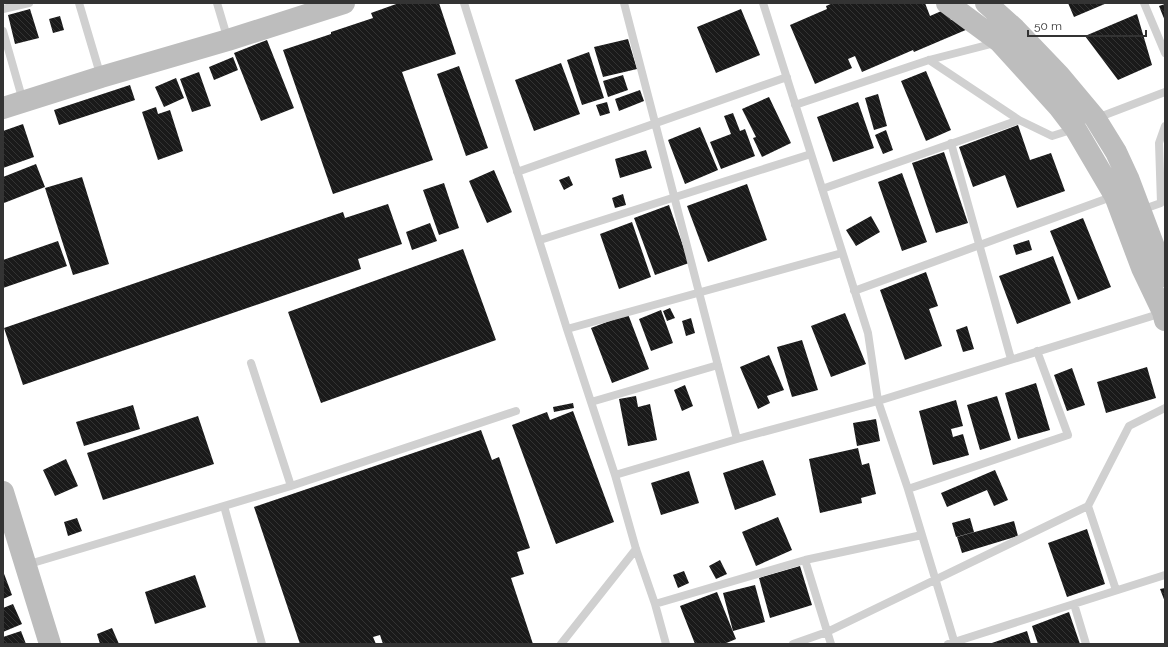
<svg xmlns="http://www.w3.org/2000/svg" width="1168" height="647" font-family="Raleway,sans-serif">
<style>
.building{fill:url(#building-back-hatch)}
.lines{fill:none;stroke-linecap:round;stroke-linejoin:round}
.lane{stroke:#d0d0d0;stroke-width:8}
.secondary{stroke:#bdbdbd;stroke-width:22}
</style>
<defs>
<pattern id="building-back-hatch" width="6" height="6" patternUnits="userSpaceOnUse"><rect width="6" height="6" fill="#1a1a1a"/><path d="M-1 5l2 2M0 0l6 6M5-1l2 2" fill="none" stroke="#333"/></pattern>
</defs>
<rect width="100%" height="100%" fill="#fff"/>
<!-- building -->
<path class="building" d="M 399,3 L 439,3 L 456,54 L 402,72 L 433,160 L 333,194 L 283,50 L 331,34 L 331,32 L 373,18 L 371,13 Z
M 833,3 L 925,3 L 930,16 L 946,9 L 951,20 L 962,16 L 968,29 L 914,52 L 913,50 L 862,72 L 855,56 L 848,59 L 852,68 L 815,84 L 790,25 L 827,9 L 826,6 Z
M 1068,3 L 1107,3 L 1074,17 Z
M 1165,4 L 1165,21 L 1159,6 Z
M 30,9 L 39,38 L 15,44 L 8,15 Z
M 741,9 L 760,55 L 716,73 L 697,27 Z
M 1137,14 L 1152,65 L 1118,80 L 1085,36 Z
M 60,16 L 64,30 L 53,33 L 49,19 Z
M 628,39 L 637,69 L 603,77 L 594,47 Z
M 267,40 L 294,108 L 261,121 L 234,53 Z
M 589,52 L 604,98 L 582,105 L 567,60 Z
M 233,57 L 238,70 L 214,80 L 209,67 Z
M 561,63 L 580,114 L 534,131 L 515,80 Z
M 459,66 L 488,148 L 466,156 L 437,74 Z
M 926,71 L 951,130 L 926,141 L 901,81 Z
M 199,72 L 211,106 L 192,112 L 180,79 Z
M 623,75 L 628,90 L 608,97 L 603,81 Z
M 176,78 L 184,98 L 164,107 L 155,87 Z
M 130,85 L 135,100 L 59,125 L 54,110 Z
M 640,90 L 644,101 L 619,111 L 615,99 Z
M 878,94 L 887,126 L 874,130 L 865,98 Z
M 769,97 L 791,143 L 762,157 L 753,138 L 756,137 L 742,109 Z
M 607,102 L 610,113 L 600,116 L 596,105 Z
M 858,102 L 874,148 L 833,162 L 817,117 Z
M 156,107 L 158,114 L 170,110 L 183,151 L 158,160 L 142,112 Z
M 733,113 L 740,131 L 745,129 L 755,156 L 721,169 L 710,142 L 731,134 L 724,116 Z
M 23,124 L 34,157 L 3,168 L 3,131 Z
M 1018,125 L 1030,160 L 1051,153 L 1065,191 L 1017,208 L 1005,175 L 973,187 L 959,147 Z
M 700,127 L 718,170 L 685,184 L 668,140 Z
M 886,130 L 893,150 L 883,154 L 875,135 Z
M 646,150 L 652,168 L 620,178 L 615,159 Z
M 944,152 L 968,223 L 936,233 L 912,163 Z
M 36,164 L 45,187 L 4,203 L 3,199 L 3,177 Z
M 494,170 L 512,212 L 487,223 L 469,181 Z
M 902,173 L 927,242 L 902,251 L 878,182 Z
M 569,176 L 573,185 L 564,190 L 559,180 Z
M 82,177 L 109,264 L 73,275 L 45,188 Z
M 444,183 L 459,228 L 439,235 L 423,190 Z
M 747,184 L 767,240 L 708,262 L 687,206 Z
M 623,194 L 626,205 L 615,208 L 612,198 Z
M 388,204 L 402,244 L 358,259 L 361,269 L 23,385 L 4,328 L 343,212 L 345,218 Z
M 669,205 L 689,263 L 655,275 L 634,218 Z
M 871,216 L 880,232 L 856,246 L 846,230 Z
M 1083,218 L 1111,287 L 1078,300 L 1050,231 Z
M 632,222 L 651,277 L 619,289 L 600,234 Z
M 430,223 L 437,241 L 412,250 L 406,232 Z
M 1029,240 L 1032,250 L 1016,255 L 1013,245 Z
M 58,241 L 67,266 L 3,288 L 3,260 Z
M 463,249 L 496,340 L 321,403 L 288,312 Z
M 1053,256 L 1071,303 L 1017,324 L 999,276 Z
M 926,272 L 938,306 L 929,309 L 942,346 L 905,360 L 880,290 Z
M 670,308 L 675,318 L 667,321 L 663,311 Z
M 661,310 L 673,343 L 651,351 L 639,319 Z
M 845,313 L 866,364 L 831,377 L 811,326 Z
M 628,314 L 649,369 L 612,383 L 591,328 Z
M 691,318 L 695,333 L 686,336 L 682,321 Z
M 967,326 L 974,349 L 963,352 L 956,330 Z
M 802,340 L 818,390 L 792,397 L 777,347 Z
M 769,355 L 784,390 L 767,396 L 770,403 L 758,409 L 740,367 Z
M 1147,367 L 1156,398 L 1106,413 L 1097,382 Z
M 1072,368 L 1085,405 L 1067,411 L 1054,375 Z
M 1036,383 L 1050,430 L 1018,439 L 1005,393 Z
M 685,385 L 693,406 L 682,411 L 674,390 Z
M 636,396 L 638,407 L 650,404 L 657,440 L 628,446 L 619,399 Z
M 997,396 L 1011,440 L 980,450 L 967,405 Z
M 956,400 L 963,426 L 951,429 L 953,437 L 963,434 L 969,455 L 933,465 L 919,411 Z
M 573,403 L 574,408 L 554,412 L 553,407 Z
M 133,405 L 140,429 L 84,446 L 76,422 Z
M 573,411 L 614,522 L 556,544 L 512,425 L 547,412 L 550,420 Z
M 198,416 L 214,464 L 103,500 L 87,453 Z
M 876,419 L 880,441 L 857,446 L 853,423 Z
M 481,430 L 492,460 L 499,457 L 530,548 L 517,552 L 524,574 L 511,578 L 533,644 L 383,644 L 380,635 L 373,637 L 376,644 L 300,644 L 254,507 Z
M 858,448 L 862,465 L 869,463 L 876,494 L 861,498 L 862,503 L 820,513 L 809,459 Z
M 66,459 L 78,486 L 55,496 L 43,470 Z
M 763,460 L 776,495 L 735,510 L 723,473 Z
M 995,470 L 1008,500 L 994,506 L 987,490 L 947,507 L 941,493 Z
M 689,471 L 699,503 L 661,515 L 651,483 Z
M 778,517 L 792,550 L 756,566 L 742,532 Z
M 77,518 L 82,531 L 68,536 L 64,522 Z
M 970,518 L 974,532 L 956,537 L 952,523 Z
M 1014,521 L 1018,536 L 962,553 L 957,537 Z
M 1087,529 L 1105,584 L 1067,597 L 1048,543 Z
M 720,560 L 727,574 L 716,579 L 709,566 Z
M 800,566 L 812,605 L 770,618 L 759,578 Z
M 3,571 L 12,595 L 3,599 Z
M 684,571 L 689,583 L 678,588 L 673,575 Z
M 195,575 L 206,607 L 155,624 L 145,592 Z
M 755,585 L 765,622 L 733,631 L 723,593 Z
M 1165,588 L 1165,602 L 1160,589 Z
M 717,592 L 736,639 L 724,644 L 695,644 L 680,606 Z
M 13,604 L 22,624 L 3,632 L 3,608 Z
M 1069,612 L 1080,644 L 1038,644 L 1032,626 Z
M 112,628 L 119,644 L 100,644 L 97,634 Z
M 21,631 L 26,644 L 3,644 L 3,637 Z
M 1027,631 L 1031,644 L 989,644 Z"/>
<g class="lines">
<!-- lane -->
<path class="lane" d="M 79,3 L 101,77
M 217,3 L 228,40
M 464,3 L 567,329 L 615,475 L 636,549 L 655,604 L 666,644
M 624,3 L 737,439
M 763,3 L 868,333 L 878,401 L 908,489 L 955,644
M 1144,3 L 1165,53
M 3,9 L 29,3
M 3,31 L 23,101
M 929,60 L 1019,120 L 1052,136 L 1074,129
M 795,105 L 929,60 L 995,43
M 1097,118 L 1165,92
M 951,143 L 1011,359
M 517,172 L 787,77
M 822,189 L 1019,120
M 1141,210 L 1161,203 L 1159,143 L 1165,126
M 540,240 L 811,154
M 854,291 L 1114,196
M 567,329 L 842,253
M 251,363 L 291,486
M 591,402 L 718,365
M 615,475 L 737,439 L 878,401 L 1162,313
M 908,489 L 1068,435 L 1037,351
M 224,506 L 262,644
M 805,560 L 831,644
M 26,565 L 291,486 L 516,411
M 1116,590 L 1088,506 L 1129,426 L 1165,408
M 655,604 L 805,560 L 922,535
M 1074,604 L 1086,644
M 561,644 L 636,549
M 793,644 L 827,632 L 1088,506
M 948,644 L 1165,575"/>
<!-- secondary -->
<path class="secondary" d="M 947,3 L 1000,42 L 1059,107 L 1075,128 L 1115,196 L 1142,268 L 1163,312 L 1165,320
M 986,3 L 1015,29 L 1059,75 L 1095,118 L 1116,152 L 1128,178 L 1165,276
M 3,108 L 101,77 L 228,40 L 344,3
M 3,492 L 50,644"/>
</g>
<!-- border -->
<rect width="1168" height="647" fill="none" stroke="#333333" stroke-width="8"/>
<!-- scale -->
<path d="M1028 30v6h118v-6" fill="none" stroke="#333333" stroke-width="2"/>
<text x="1034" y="30" font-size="12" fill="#333333" stroke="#ffffff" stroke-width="3" paint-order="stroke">50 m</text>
</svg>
